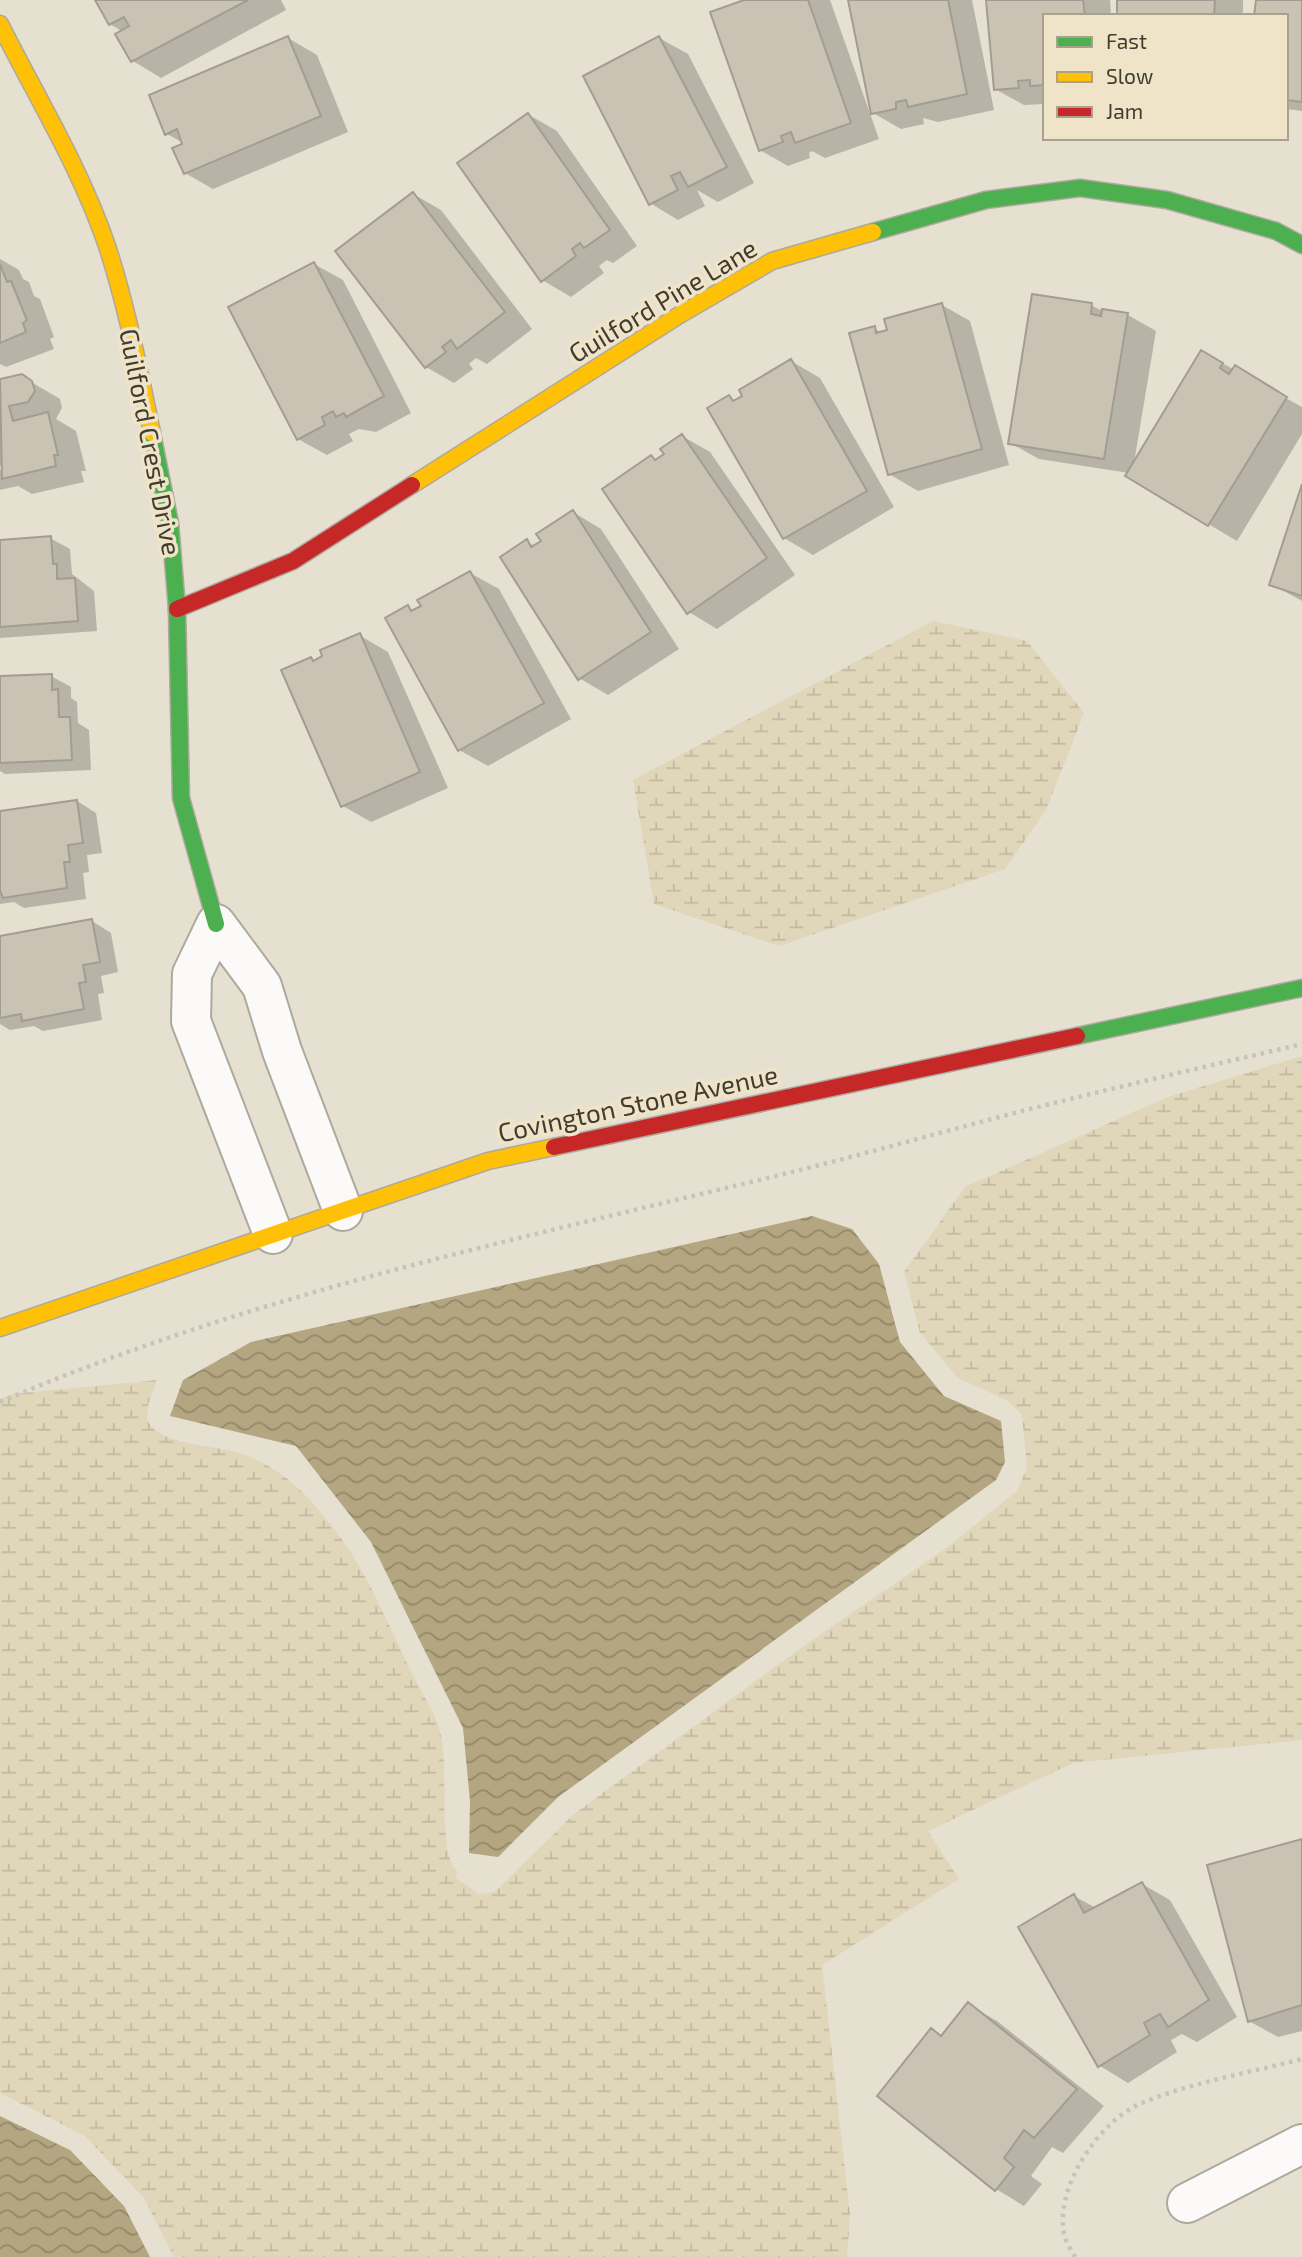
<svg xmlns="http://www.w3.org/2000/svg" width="1302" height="2257" font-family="'Exo 2',sans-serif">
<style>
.wetland{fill:url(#wetland-marsh)}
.water{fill:url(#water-waves)}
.shadow{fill:#0003}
.building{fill:#cac3b3;stroke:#a29d92;stroke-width:2}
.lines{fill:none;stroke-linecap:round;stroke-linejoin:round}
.street-casing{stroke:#aea99d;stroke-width:42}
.fast-casing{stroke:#aea99d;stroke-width:19}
.slow-casing{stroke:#aea99d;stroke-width:19}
.jam-casing{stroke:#aea99d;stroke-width:19}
.path{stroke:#c6c3bd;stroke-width:4.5;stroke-dasharray:3.5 5;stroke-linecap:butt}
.street{stroke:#fbfaf8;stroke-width:38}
.fast{stroke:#4caf50;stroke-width:16}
.slow{stroke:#ffc107;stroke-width:16}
.jam{stroke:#c62828;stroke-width:16}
.labels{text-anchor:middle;stroke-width:7;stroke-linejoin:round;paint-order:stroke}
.street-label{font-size:26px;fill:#403c31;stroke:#efe4c8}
</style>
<defs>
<pattern id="wetland-marsh" width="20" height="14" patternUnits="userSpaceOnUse" patternTransform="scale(1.75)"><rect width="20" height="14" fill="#e0d6b9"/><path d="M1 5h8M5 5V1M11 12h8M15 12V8" fill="none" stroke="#c1b9a0"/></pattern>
<pattern id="water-waves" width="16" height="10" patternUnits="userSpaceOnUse" patternTransform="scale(1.75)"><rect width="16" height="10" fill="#b4a681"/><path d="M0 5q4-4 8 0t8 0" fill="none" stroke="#94886a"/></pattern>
</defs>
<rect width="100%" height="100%" fill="#e6e0d1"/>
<!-- wetland -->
<path class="wetland" d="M 933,621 L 1027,641 L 1084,713 L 1046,810 L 1005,869 L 779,946 L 654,904 L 633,780 Z
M 1302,1056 L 1302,1740 L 1073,1763 L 928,1831 L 959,1879 L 822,1965 L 850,2214 L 847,2257 L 174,2257 L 144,2198 L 85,2136 L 0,2093 L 0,1399 L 13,1394 L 157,1380 C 153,1393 141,1413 151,1426 C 167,1447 226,1445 251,1457 C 292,1476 310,1498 337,1533 C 368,1573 387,1623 410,1669 C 419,1689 434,1710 440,1731 C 450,1764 436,1851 457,1871 L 456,1878 L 479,1894 L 495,1892 L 574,1814 L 798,1650 L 945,1549 L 1017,1491 L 1027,1468 L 1022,1415 L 1008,1401 L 958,1378 L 920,1333 L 904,1272 L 965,1187 L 1168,1097 Z"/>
<!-- water -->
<path class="water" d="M 812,1216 L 852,1229 L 879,1264 L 900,1342 L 944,1396 L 1001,1421 L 1005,1462 L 996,1480 L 558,1797 L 498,1857 L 469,1853 L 470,1801 L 463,1728 L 371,1542 L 296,1446 L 170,1416 L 183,1380 L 251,1342 Z
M 0,2116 L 70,2150 L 124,2206 L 150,2257 L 0,2257 Z"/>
<!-- shadow -->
<path class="shadow" d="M 98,0 L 281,0 L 286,10 L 161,78 L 133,61 L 123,32 L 110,24 Z
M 749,0 L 830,0 L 879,139 L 825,158 L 812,151 L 809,153 L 810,158 L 788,166 L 760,150 Z
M 850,0 L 972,0 L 994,110 L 938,122 L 923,118 L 924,124 L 901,129 L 873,113 Z
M 987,0 L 1110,0 L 1111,16 L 1045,16 L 1045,104 L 1024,105 L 995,89 Z
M 1119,0 L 1243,0 L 1243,16 L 1119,16 Z
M 1258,0 L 1302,0 L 1302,111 L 1286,109 L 1286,16 Z
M 288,38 L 317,55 L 348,132 L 213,189 L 185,173 L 185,144 L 167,134 Z
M 659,38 L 688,54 L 754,183 L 718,202 L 697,190 L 705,206 L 678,220 L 650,203 Z
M 529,115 L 557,131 L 637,246 L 613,263 L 607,260 L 599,266 L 604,273 L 571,297 L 542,280 Z
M 413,194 L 441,210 L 532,329 L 487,364 L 476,358 L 469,364 L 473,369 L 454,383 L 426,367 Z
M 0,259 L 19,270 L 23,279 L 29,282 L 34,296 L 40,299 L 54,337 L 50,339 L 54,349 L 6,367 L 0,364 Z
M 314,264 L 343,280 L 411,413 L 376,432 L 359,429 L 349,434 L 353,441 L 327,455 L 298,439 Z
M 942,305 L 970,321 L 1009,465 L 918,491 L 889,474 L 874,328 L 882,333 Z
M 1091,305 L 1104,312 L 1128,315 L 1156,331 L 1134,463 L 1202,352 L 1302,407 L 1302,434 L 1237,541 L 1127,476 L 1129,473 L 1039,459 L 1010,443 Z
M 791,361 L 820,378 L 894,507 L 813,555 L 784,538 L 729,397 L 736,401 Z
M 21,376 L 60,399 L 62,408 L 56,419 L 76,431 L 86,471 L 81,471 L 84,482 L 32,494 L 18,486 L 0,490 L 0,470 L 8,468 L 7,464 L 0,466 L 0,381 Z
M 682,436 L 710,452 L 795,575 L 717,629 L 689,612 L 651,457 L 657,460 L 667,454 Z
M 1302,489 L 1302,601 L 1271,584 Z
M 573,512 L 601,529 L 679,649 L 608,695 L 579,678 L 527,542 L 535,546 Z
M 50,538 L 70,549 L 72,574 L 94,591 L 97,631 L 0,638 L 0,541 Z
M 470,573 L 499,589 L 571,719 L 488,766 L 459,750 L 408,607 L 414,611 Z
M 359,635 L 388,652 L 448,788 L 371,822 L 343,806 L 311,659 L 315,661 Z
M 51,676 L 71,687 L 71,698 L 77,702 L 78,723 L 89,730 L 91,770 L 5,774 L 0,771 L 0,678 Z
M 77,801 L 96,813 L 102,853 L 87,855 L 89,872 L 83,873 L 86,899 L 24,908 L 14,902 L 0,904 L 0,812 Z
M 92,921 L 111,933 L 118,972 L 101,976 L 104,993 L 98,994 L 102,1020 L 43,1031 L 34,1026 L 10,1030 L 0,1024 L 0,938 Z
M 1302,1841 L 1302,2031 L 1278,2037 L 1249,2021 Z
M 1142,1884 L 1170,1900 L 1237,2017 L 1197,2042 L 1182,2034 L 1171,2040 L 1177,2052 L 1128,2083 L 1100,2066 L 1020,1927 L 1074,1896 L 1096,1908 Z
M 969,2005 L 997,2021 L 1104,2106 L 1063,2153 L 1052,2147 L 1031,2176 L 1042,2184 L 1024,2206 L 996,2189 L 932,2031 L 943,2037 Z"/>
<!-- building -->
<path class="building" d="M 95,0 L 248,0 L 131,62 L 115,34 L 129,26 L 124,17 L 109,25 Z
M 744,0 L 808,0 L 851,123 L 795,143 L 791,132 L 781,136 L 783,142 L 759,151 L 710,12 Z
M 848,0 L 948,0 L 967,94 L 908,107 L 906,100 L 896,102 L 896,109 L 871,114 Z
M 986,0 L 1083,0 L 1085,16 L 1045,16 L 1045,85 L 1030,86 L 1030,80 L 1018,81 L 1019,88 L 994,90 Z
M 1117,0 L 1215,0 L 1214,16 L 1117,16 Z
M 1256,0 L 1302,0 L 1302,102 L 1286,100 L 1286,16 L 1254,16 Z
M 288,36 L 321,116 L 184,174 L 172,148 L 182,144 L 177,129 L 165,135 L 149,95 Z
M 659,36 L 727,167 L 688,187 L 680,172 L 671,176 L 678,190 L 649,205 L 583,76 Z
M 528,113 L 610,230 L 584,248 L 580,243 L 572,249 L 576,256 L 541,282 L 457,163 Z
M 413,192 L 505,312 L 457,349 L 451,340 L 442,347 L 446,352 L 425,368 L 335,251 Z
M 314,262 L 384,396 L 346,417 L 344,413 L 336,417 L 333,411 L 322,417 L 325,425 L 297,440 L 228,307 Z
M 0,264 L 7,282 L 11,281 L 27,320 L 23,323 L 26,332 L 0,343 Z
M 1032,294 L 1092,303 L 1091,314 L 1101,316 L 1102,309 L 1128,313 L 1104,459 L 1008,444 Z
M 942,303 L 982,449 L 888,475 L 849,333 L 875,326 L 876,333 L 887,330 L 884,319 Z
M 1201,350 L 1223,363 L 1220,368 L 1229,374 L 1235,365 L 1287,397 L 1208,526 L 1125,476 Z
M 791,359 L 867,491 L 783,539 L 707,408 L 729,395 L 733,401 L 742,396 L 739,390 Z
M 22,374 L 32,381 L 35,391 L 28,402 L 9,406 L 13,421 L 48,412 L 58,455 L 54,455 L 56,466 L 2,479 L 0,379 Z
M 682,434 L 767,558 L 687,614 L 602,489 L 651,455 L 655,460 L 664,454 L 660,449 Z
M 1302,484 L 1302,596 L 1269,585 Z
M 573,510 L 651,632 L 578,680 L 500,557 L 527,539 L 531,547 L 541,541 L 536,534 Z
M 51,536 L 53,564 L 57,564 L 57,579 L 75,578 L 78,621 L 0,627 L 0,540 Z
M 470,571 L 544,703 L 458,751 L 385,618 L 408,605 L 411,611 L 421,606 L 417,600 Z
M 360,633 L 420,772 L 341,807 L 281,670 L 311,657 L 313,661 L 322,656 L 320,650 Z
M 52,674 L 52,690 L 58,689 L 59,717 L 70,717 L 72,760 L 0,763 L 0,676 Z
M 77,800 L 83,843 L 68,845 L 70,862 L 64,862 L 67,888 L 3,898 L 0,891 L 0,811 Z
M 92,919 L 100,962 L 83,965 L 86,982 L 79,983 L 84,1009 L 22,1021 L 21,1014 L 0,1018 L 0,936 Z
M 1302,1839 L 1302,2005 L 1248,2022 L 1207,1865 Z
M 1142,1882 L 1209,2000 L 1168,2027 L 1160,2014 L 1144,2023 L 1150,2035 L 1098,2067 L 1018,1927 L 1074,1894 L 1084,1913 Z
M 968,2002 L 1077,2089 L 1034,2138 L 1024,2130 L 1004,2158 L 1014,2167 L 995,2191 L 877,2096 L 931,2028 L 941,2036 Z"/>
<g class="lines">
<defs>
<path id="street" d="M 273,1234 L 191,1021 L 192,974 L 216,924 L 262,986 L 282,1051 L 343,1211
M 1187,2203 L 1302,2144"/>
<path id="fast" d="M 873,232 L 986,200 L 1080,188 L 1167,200 L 1276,231 L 1302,245
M 152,433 L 170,523 L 177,609 L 181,798 L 216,924
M 1077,1036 L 1302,988"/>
<path id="slow" d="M 0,24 C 36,96 81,169 107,246 C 127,307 139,370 152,433
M 412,485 L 681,314 L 772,261 L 873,232
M 0,1328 L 488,1161 L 554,1147"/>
<path id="jam" d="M 177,609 L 293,561 L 412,485
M 554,1147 L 1077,1036"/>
</defs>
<!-- street casing -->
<use href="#street" class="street-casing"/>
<!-- fast casing -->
<use href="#fast" class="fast-casing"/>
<!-- slow casing -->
<use href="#slow" class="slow-casing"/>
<!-- jam casing -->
<use href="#jam" class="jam-casing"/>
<!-- path -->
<path class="path" d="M 0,1402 C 243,1298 500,1243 755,1181 C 857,1157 957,1127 1058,1102 C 1139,1082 1221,1063 1302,1044
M 1075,2257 C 1072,2251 1067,2244 1065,2238 C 1052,2191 1099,2120 1142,2103 C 1192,2082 1249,2073 1302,2059"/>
<!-- street -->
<use href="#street" class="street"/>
<!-- fast -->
<use href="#fast" class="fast"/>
<!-- slow -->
<use href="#slow" class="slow"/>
<!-- jam -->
<use href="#jam" class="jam"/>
</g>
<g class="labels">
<!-- street labels -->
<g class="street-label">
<text transform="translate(663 301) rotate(-31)" y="9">Guilford Pine Lane</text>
<text transform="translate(150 442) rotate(79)" y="9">Guilford Crest Drive</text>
<text transform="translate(638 1104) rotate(-12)" y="9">Covington Stone Avenue</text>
</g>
</g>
<!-- legend -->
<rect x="1043" y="14" width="245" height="126" fill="#efe4c8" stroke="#a9a18c" stroke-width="2"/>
<rect x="1057" y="37" width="35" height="10" fill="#4caf50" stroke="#a9a18c" stroke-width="2"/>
<text x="1106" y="49" font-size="21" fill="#403c31">Fast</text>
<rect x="1057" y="72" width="35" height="10" fill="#ffc107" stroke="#a9a18c" stroke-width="2"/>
<text x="1106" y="84" font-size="21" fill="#403c31">Slow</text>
<rect x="1057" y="107" width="35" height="10" fill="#c62828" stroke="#a9a18c" stroke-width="2"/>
<text x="1106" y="119" font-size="21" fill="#403c31">Jam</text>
</svg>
